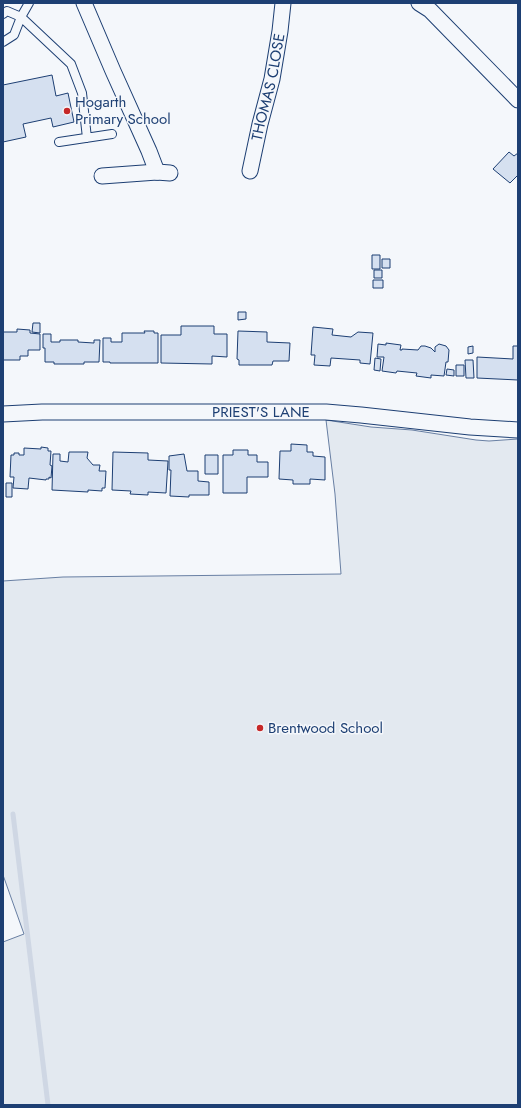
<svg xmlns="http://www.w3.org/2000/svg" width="521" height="1108" font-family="Jost,sans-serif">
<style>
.green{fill:#e3e9f0;stroke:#687fa3}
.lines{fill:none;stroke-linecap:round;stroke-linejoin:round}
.stream{stroke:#cfd7e4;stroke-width:5}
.building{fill:#d5e0f0;stroke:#1d3f73}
.lane-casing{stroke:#1d3f73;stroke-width:10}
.street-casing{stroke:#1d3f73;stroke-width:17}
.lane{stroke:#f4f7fb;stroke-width:8}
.street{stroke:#f4f7fb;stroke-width:15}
.poi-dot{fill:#c62828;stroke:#f4f7fb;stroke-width:1.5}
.labels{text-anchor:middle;stroke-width:3;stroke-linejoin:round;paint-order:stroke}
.street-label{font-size:15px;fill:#1d3f73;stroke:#f4f7fb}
.poi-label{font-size:15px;fill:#1d3f73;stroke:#f4f7fb;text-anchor:start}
</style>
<rect width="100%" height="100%" fill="#f4f7fb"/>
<!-- green -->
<path class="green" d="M 326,420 L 371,427 L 412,430 L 476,440 L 489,441 L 518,439 L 518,1105 L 3,1105 L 3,942 L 24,934 L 3,875 L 3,581 L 63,577 L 341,574 L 335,494 Z"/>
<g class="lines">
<!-- stream -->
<path class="stream" d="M 13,814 L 48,1105"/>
</g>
<!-- building -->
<path class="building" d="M 52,75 L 56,96 L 68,93 L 74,122 L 53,127 L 51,118 L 23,124 L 26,137 L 3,142 L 3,85 Z
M 509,152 L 514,156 L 518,153 L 518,175 L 510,183 L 493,169 Z
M 372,255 L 380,255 L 380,269 L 372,269 Z
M 382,259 L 390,259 L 390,268 L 382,268 Z
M 374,270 L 382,270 L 382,278 L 374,278 Z
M 373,280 L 383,280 L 383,288 L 373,288 Z
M 238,312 L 246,312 L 246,319 L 238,320 Z
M 33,323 L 40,323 L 40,333 L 32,332 Z
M 181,326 L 214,326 L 214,334 L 227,334 L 227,357 L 212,356 L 212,364 L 161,363 L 161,335 L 181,335 Z
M 313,327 L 333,329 L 332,335 L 351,337 L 358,332 L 373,333 L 370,364 L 360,363 L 360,360 L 331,358 L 330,366 L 314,365 L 315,355 L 311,355 Z
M 17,329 L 30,330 L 30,333 L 40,334 L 40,350 L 28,350 L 28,356 L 20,356 L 20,360 L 3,360 L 3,332 L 17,332 Z
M 144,331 L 154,331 L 154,333 L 158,333 L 158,363 L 110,363 L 110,362 L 103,362 L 103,338 L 111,338 L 111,342 L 122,342 L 122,333 L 145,333 Z
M 238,331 L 267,332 L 267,342 L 290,343 L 289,361 L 273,361 L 272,365 L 239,365 L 239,360 L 237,359 Z
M 43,334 L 51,334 L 51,342 L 60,342 L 60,340 L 78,340 L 78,342 L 94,343 L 94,340 L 100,340 L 99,362 L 84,362 L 84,364 L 54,364 L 54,362 L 45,362 L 45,348 L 43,348 Z
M 386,343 L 401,345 L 400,350 L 402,350 L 402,349 L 418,350 L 421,346 L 425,346 L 431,348 L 435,352 L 435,347 L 439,344 L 446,346 L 449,350 L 448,362 L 446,362 L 444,376 L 431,375 L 431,378 L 416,376 L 417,373 L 397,371 L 396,373 L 382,371 L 384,357 L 377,357 L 378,344 L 386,345 Z
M 473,346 L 473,353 L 468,354 L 468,347 Z
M 513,346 L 518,346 L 518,380 L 477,378 L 477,357 L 513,359 Z
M 375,358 L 381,359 L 380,371 L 374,370 Z
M 465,360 L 473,360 L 474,378 L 466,378 Z
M 456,365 L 464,365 L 464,376 L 456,376 Z
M 447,369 L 454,370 L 454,376 L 446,375 Z
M 291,444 L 307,445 L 307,452 L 313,452 L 313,456 L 325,457 L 325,480 L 310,479 L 310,484 L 293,484 L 293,480 L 279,479 L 280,451 L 291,451 Z
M 41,447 L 48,448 L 48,451 L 51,451 L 50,465 L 52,466 L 51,478 L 49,477 L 49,479 L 46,479 L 46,480 L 29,478 L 28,489 L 13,488 L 14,477 L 10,477 L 11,455 L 14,455 L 14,453 L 19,453 L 19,455 L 24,455 L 24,448 L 41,449 Z
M 233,450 L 248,450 L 248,455 L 257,455 L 257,462 L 268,462 L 268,477 L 247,477 L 247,493 L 223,493 L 223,455 L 233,455 Z
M 69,452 L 88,452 L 87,458 L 93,465 L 100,465 L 99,471 L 106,471 L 105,488 L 102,488 L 102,491 L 88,490 L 88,492 L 52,490 L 53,454 L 60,454 L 60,461 L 68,462 Z
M 113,452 L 148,453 L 148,460 L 168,461 L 166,493 L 148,492 L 148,495 L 130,494 L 131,491 L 112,490 Z
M 184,454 L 187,471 L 198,471 L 198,481 L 209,482 L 209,495 L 189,495 L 189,497 L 170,496 L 171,470 L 169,470 L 169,456 Z
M 205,455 L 218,455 L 218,474 L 205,474 Z
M 6,483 L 12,483 L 12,497 L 6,497 Z"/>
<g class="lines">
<defs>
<path id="lane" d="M 3,14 L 7,11 L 21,17 L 71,64 L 82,93 L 87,138
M 3,42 L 14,35 L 21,17 L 29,3
M 59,142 L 112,134"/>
<g id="street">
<path d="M 84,3 L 113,71 L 149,151 L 157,172"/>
<path d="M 419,3 L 430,10 L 518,100"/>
<path id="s1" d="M 250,171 L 260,124 L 272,79 L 280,31 L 283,3"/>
<path d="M 102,176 L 157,172 L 170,173"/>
<path id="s2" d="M 3,414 L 42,412 L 326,412 L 361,415 L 470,427 L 518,430"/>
</g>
</defs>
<!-- lane casing -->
<use href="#lane" class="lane-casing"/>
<!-- street casing -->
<use href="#street" class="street-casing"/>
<!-- lane -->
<use href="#lane" class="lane"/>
<!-- street -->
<use href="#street" class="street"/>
</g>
<!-- markers -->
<g class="poi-dot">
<circle cx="67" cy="111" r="4"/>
<circle cx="260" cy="728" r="4"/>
</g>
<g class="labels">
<!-- street labels -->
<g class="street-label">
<text dy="5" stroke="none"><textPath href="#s1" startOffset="86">THOMAS CLOSE</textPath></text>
<text dy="5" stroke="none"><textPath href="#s2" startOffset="258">PRIEST'S LANE</textPath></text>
</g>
<!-- poi labels -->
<g class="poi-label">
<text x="75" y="107">Hogarth<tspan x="75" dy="17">Primary School</tspan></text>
<text x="268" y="733">Brentwood School</text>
</g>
</g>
<!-- border -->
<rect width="521" height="1108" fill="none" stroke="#1d3f73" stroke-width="8"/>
</svg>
